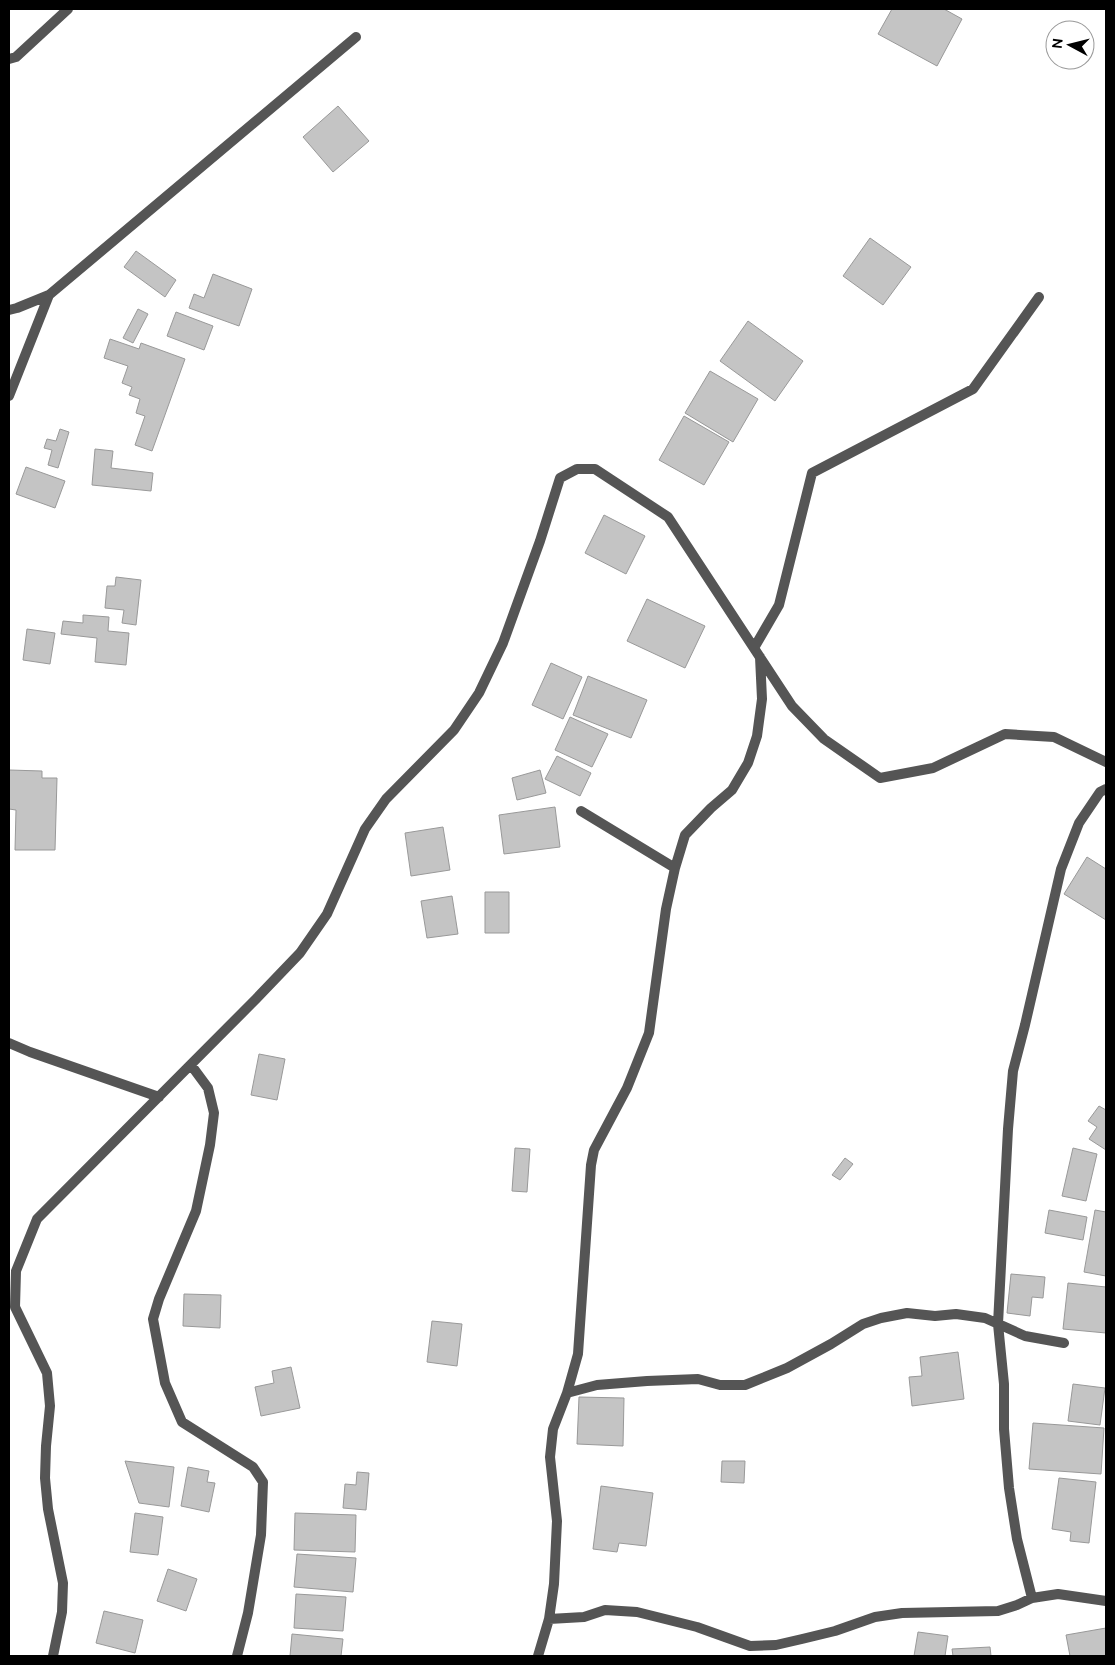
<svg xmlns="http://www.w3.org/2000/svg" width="1115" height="1665" font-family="Ubuntu,sans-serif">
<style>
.building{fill:#c4c4c4;stroke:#999}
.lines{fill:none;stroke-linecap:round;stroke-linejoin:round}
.minor{stroke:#555;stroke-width:10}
</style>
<rect width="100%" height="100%" fill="#fff"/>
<!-- building -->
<path class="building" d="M 892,9 L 944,9 L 962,19 L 937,66 L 878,34 Z
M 338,106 L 369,141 L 333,172 L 303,137 Z
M 870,238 L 911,267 L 883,305 L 843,276 Z
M 136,251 L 176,280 L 165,297 L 124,267 Z
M 213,274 L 252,289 L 239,326 L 189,308 L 194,294 L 204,298 Z
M 138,309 L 148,314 L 133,343 L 123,338 Z
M 176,312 L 213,326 L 204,350 L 167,336 Z
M 748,321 L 803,361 L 775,401 L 720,361 Z
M 110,339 L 139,349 L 141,343 L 185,359 L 152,451 L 135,445 L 145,416 L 136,413 L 140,399 L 129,395 L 132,387 L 122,383 L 128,366 L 104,358 Z
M 710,371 L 758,399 L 733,442 L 685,413 Z
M 684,416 L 729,442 L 704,485 L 659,460 Z
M 60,429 L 69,432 L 58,468 L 48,465 L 52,450 L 44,448 L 47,439 L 56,441 Z
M 95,449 L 113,451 L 111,468 L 153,473 L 151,491 L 92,485 Z
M 26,467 L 65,481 L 55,508 L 16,494 Z
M 604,515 L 645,536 L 626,574 L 585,553 Z
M 116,577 L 141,580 L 136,625 L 122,623 L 124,610 L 105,608 L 107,586 L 115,586 Z
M 647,599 L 705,626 L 685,668 L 627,641 Z
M 83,615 L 109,617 L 108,631 L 129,633 L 126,665 L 95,662 L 97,638 L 61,634 L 63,621 L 83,623 Z
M 27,629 L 55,633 L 50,664 L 23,660 Z
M 551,663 L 582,677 L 563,719 L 532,705 Z
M 588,676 L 647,700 L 631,738 L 573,715 Z
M 570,717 L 608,734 L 592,767 L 555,750 Z
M 557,756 L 591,773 L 580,796 L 545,779 Z
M 9,770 L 42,771 L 42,778 L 57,778 L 55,850 L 15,850 L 16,810 L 9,809 Z
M 540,770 L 546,793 L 517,800 L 512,778 Z
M 555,807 L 560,847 L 504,854 L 499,815 Z
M 443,827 L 450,870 L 411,876 L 405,833 Z
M 1087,857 L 1106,869 L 1106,920 L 1064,894 Z
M 485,892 L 509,892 L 509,933 L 485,933 Z
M 452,896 L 458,934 L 427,938 L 421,901 Z
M 259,1054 L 285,1059 L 277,1100 L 251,1095 Z
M 1099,1106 L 1106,1110 L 1106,1150 L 1089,1139 L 1097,1127 L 1088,1121 Z
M 515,1148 L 530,1149 L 527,1192 L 512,1191 Z
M 1073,1148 L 1097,1154 L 1086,1201 L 1062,1196 Z
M 845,1158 L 853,1164 L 840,1180 L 832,1175 Z
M 1049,1210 L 1087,1217 L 1083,1240 L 1045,1233 Z
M 1095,1210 L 1106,1212 L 1106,1276 L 1084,1272 Z
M 1011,1274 L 1045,1277 L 1043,1298 L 1032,1297 L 1030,1316 L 1007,1313 Z
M 1068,1283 L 1106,1287 L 1106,1333 L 1063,1329 Z
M 184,1294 L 221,1295 L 220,1328 L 183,1326 Z
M 432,1321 L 462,1324 L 457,1366 L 427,1362 Z
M 958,1352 L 964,1399 L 912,1406 L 909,1377 L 922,1376 L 920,1357 Z
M 291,1367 L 300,1408 L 261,1416 L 255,1387 L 274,1383 L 272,1371 Z
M 1073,1384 L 1105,1388 L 1100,1425 L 1068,1421 Z
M 579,1397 L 624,1398 L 623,1446 L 577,1444 Z
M 1033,1423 L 1104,1428 L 1101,1474 L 1029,1469 Z
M 125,1461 L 174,1467 L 169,1507 L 139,1503 Z
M 722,1461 L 745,1461 L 744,1483 L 721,1482 Z
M 188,1467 L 209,1471 L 207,1482 L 215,1483 L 209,1512 L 181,1506 Z
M 357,1472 L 369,1473 L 366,1510 L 343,1508 L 345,1484 L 356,1485 Z
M 1059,1478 L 1096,1482 L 1089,1543 L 1070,1541 L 1071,1532 L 1052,1529 Z
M 601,1486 L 653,1493 L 646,1546 L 619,1543 L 617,1552 L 593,1549 Z
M 135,1513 L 163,1517 L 158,1555 L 130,1552 Z
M 295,1513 L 356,1515 L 355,1552 L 294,1550 Z
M 297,1554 L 356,1558 L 353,1592 L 294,1587 Z
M 168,1569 L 197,1579 L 186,1611 L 157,1601 Z
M 296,1594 L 346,1597 L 343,1631 L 294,1628 Z
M 104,1611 L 143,1620 L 135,1653 L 96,1643 Z
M 1106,1628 L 1106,1656 L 1070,1656 L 1066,1635 Z
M 918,1632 L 948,1636 L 945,1656 L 914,1656 Z
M 292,1634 L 343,1639 L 341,1656 L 290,1656 Z
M 990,1647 L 991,1656 L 953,1656 L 952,1649 Z"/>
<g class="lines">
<!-- minor -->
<path class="minor" d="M 9,59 L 16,57 L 68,9
M 9,310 L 17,308 L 49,295 L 356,37
M 9,396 L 49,295
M 754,648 L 779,605 L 812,473 L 973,389 L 1039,297
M 581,811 L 675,868
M 9,1043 L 30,1052 L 159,1097
M 191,1065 L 208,1088 L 214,1113 L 210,1145 L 196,1211 L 159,1299 L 153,1319 L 165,1383 L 182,1422 L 253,1467 L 263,1482 L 261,1535 L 248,1613 L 237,1656
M 567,1393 L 597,1385 L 647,1381 L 698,1379 L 720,1385 L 745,1385 L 787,1368 L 831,1344 L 863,1324 L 881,1318 L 907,1313 L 935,1316 L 956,1314 L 985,1318 L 1025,1336 L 1064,1343
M 1032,1598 L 1017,1539 L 1009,1488 L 1004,1429 L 1004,1384 L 998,1324 L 1008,1129 L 1013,1071 L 1025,1025 L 1061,869 L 1079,823 L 1100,792 L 1106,789
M 549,1619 L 584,1617 L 605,1610 L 637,1612 L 697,1627 L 750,1646 L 776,1645 L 802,1639 L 835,1631 L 875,1617 L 902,1613 L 998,1611 L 1017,1605 L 1032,1598 L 1058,1594 L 1106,1601
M 53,1656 L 62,1612 L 63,1583 L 48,1509 L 45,1478 L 46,1446 L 50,1406 L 47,1373 L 15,1307 L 16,1271 L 37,1219 L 256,999 L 300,953 L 327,914 L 365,829 L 386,799 L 454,730 L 479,693 L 503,643 L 540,541 L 560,478 L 577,469 L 595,469 L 668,517 L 792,706 L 824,739 L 880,778 L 933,768 L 1005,734 L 1054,737 L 1106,762
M 538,1656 L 549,1619 L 554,1584 L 557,1521 L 550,1457 L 553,1429 L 567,1393 L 578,1354 L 591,1165 L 594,1150 L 627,1088 L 649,1033 L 666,909 L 675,868 L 685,835 L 711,808 L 732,790 L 748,763 L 757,736 L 762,699 L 760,657"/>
</g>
<!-- border -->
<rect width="1115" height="1665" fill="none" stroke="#000000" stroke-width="20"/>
<!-- north arrow -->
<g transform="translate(1070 45) rotate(277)"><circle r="24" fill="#ffffff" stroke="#999999"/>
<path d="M0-4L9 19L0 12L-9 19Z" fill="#000000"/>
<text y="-8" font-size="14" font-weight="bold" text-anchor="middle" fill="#000000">N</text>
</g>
</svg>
